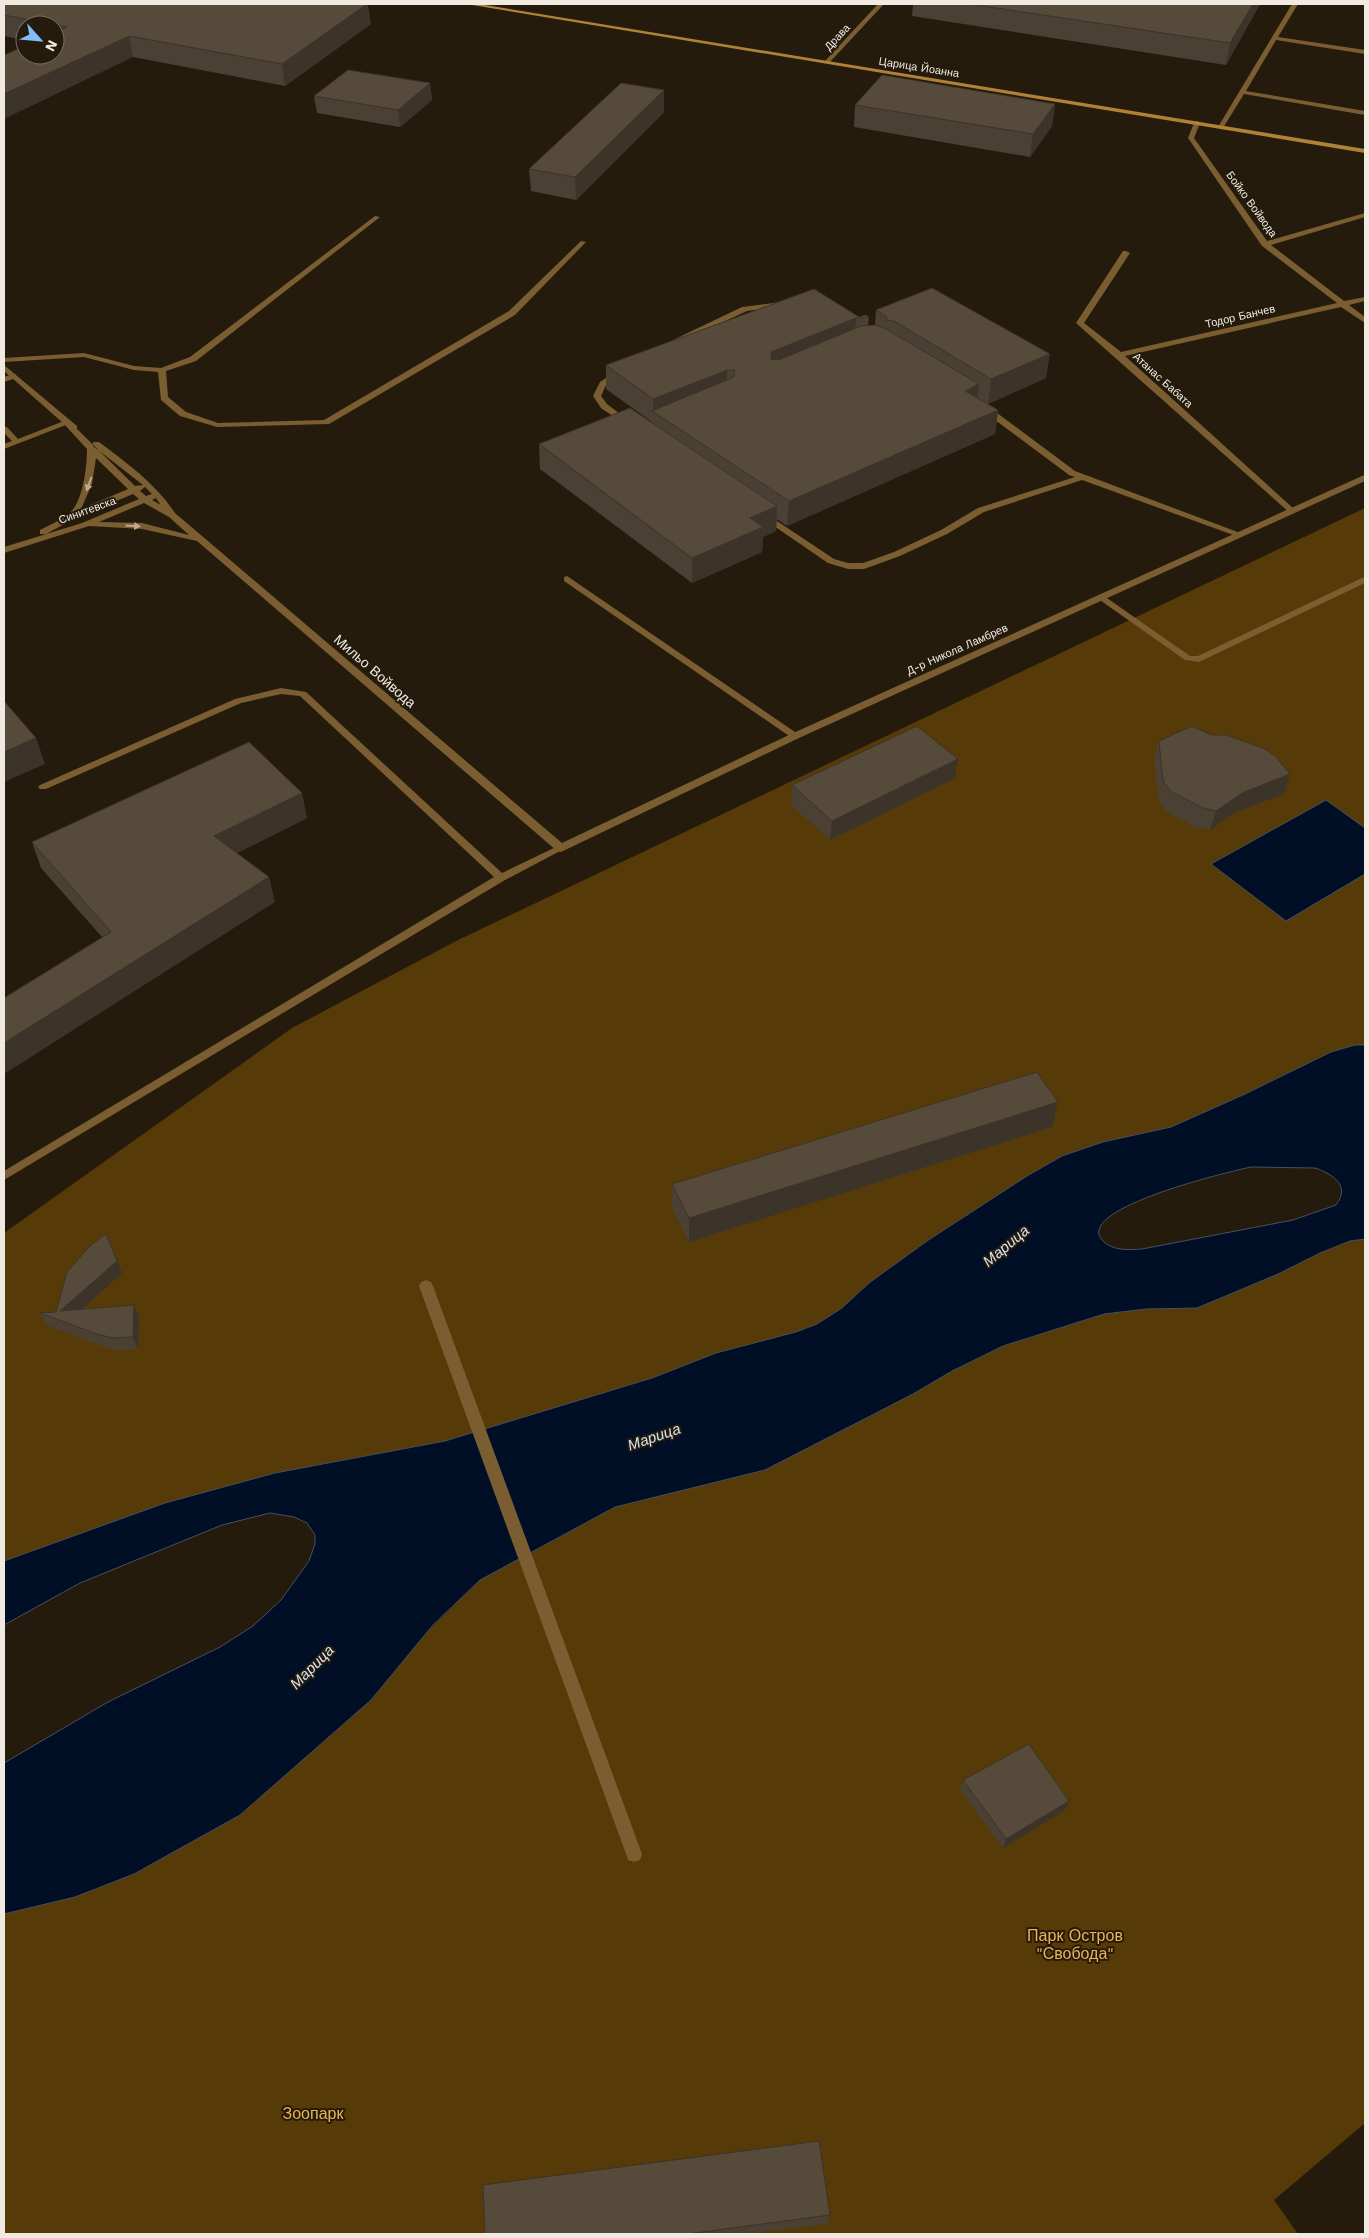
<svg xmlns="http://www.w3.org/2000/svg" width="1369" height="2238" font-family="'Work Sans',sans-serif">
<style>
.green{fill:#563a07}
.water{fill:#000e26;stroke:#48505e;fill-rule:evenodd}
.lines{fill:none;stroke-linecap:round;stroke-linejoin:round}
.service{fill:#7a5d31;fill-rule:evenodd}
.pedestrian{fill:#7a5d31;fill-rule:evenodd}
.minor{fill:#7a5d31;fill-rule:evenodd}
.tertiary{fill:#7a5d31;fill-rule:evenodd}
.secondary{fill:#b08136;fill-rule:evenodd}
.wall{fill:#4a4033}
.shaded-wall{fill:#3c3429}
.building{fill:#564a3b;stroke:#3c3429}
.oneway{fill:#bbab92}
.labels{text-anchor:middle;stroke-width:4;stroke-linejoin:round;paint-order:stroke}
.far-street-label{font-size:11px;fill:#f1eae1;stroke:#251b0d}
.street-label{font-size:14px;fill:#f1eae1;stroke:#251b0d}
.water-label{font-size:15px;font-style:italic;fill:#d7e5f5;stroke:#251b0d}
.near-park-label{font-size:16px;fill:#efb356;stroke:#251b0d}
</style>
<rect width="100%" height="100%" fill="#251b0d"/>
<!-- green -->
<path class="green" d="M 1365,508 L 1365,1045 L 1355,1045 L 1331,1052 L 1243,1095 L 1171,1127 L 1103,1142 L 1062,1156 L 1027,1176 L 927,1241 L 869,1283 L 842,1308 L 817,1324 L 796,1332 L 716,1353 L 652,1378 L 445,1441 L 275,1473 L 165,1503 L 4,1561 L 4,1233 L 292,1028 L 458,940 Z
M 1365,1239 L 1365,2123 L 1274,2200 L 1298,2234 L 4,2234 L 4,1914 L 75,1897 L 134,1874 L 240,1815 L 480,1580 L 615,1507 L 765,1470 L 913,1394 L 952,1371 L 1003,1346 L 1104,1314 L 1146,1309 L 1197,1308 L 1278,1274 L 1320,1253 L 1350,1241 Z"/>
<!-- water -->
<path class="water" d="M 1326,800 L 1365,828 L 1365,874 L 1286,921 L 1211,864 Z
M 1355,1045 L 1365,1045 L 1365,1239 L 1350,1241 L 1320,1253 L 1278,1274 L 1197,1308 L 1146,1309 L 1104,1314 L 1003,1346 L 952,1371 L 913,1394 L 765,1470 L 615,1507 L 480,1580 L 433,1625 L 371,1700 L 240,1815 L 134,1874 L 75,1897 L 4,1914 L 4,1763 L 108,1702 L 220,1647 L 253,1626 L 281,1600 L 309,1561 L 315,1544 L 315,1535 L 307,1523 L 294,1517 L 270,1513 L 222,1525 L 80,1583 L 4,1625 L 4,1561 L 165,1503 L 275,1473 L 445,1441 L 652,1378 L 716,1353 L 796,1332 L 817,1324 L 842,1308 L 869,1283 L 927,1241 L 1027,1176 L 1062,1156 L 1103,1142 L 1171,1127 L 1243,1095 L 1331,1052 ZM 1251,1167 L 1315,1168 C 1333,1174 1351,1186 1336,1205 L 1293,1220 L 1142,1249 C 1128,1250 1112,1251 1102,1240 C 1074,1208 1232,1171 1251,1167 Z"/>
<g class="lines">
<!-- service -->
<path class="service" d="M 1292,4 L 1298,4 L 1278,37 L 1365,50 L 1365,54 L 1276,40 L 1246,91 L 1365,111 L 1365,115 L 1244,94 L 1223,128 L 1219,128 L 1218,127 Z
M 375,216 L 380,217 L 196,361 L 166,371 L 168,397 L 186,412 L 218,423 L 324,420 L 509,311 L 581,241 L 586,242 L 515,315 L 329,424 L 217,427 L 180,416 L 161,400 L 158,372 L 134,370 L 84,357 L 4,362 L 4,358 L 84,353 L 134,366 L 161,368 L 190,357 Z
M 789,301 L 792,301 L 792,305 L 747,311 L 678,343 L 671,341 L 742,307 Z
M 615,372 L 622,374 L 606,385 L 601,396 L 607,404 L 629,421 L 629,425 L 626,425 L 601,408 L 593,396 L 600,382 Z
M 13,374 L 16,374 L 16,378 L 4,382 L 4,377 Z
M 983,407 L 989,407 L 1075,471 L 1243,534 L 1242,536 L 1236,536 L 1082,480 L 984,512 L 947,534 L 900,556 L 864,569 L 848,569 L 828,563 L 761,517 L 768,515 L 834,559 L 848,563 L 863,563 L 894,552 L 941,530 L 978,508 L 1075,477 L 1069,475 L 983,411 Z
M 64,421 L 71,423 L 4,449 L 4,444 L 12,441 L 4,433 L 4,427 L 7,427 L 18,439 Z
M 567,576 L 798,734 L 798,738 L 792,738 L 564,581 L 564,577 Z
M 1362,578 L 1365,578 L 1365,583 L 1199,662 L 1185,660 L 1097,598 L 1101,595 L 1104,596 L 1190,656 L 1198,656 Z
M 281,688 L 306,692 L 502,873 L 558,846 L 561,845 L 566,848 L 505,880 L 4,1180 L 4,1171 L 494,877 L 300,696 L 281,694 L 241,703 L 46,789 L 40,789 L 38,787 L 40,785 L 235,699 Z"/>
<!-- pedestrian -->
<path class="pedestrian" d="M 426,1280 L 431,1282 L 433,1286 L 642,1854 L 640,1860 L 634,1862 L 628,1860 L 626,1854 L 419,1286 L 421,1282 Z"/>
<!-- minor -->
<path class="minor" d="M 878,4 L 884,4 L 829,63 L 825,63 L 825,61 Z
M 1197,121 L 1200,123 L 1194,138 L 1267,241 L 1365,213 L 1365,217 L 1271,245 L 1344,301 L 1365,297 L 1365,301 L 1349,305 L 1365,317 L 1365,323 L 1341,307 L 1125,356 L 1294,509 L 1294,513 L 1291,514 L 1076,323 L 1123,251 L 1126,251 L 1130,253 L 1084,323 L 1121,352 L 1337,303 L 1262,246 L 1188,138 L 1194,123 Z"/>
<!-- tertiary -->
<path class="tertiary" d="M 4,365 L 77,426 L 77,429 L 135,486 L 143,485 L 93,446 L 93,442 L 99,442 C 128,464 155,483 175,513 L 562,843 L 791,734 L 1362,476 L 1365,475 L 1365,481 L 799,738 L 561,852 L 557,851 L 197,541 L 142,529 L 89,526 L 4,553 L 4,547 L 82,523 L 139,499 L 133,494 L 76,518 L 46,534 L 40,534 L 40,530 C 49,525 59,521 67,515 C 83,505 87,467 87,449 L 63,423 L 4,371 ZM 96,458 L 128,489 L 81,509 L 92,484 ZM 145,487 L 152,494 L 146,496 L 140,491 ZM 156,498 L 160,504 L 161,505 L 152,500 ZM 144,503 L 169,517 L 189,535 L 142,523 L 99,522 Z"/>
<!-- secondary -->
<path class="secondary" d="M 466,4 L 479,4 L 1365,149 L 1365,153 Z"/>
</g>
<!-- wall -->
<path class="wall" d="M 4,4 L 371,24 L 285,86 L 133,57 L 55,55 L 55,25 L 25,25 L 25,40 L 4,36 Z
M 913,4 L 1260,4 L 1226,65 L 912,16 Z
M 430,83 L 432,100 L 400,127 L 317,113 L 314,96 Z
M 664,90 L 664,112 L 576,200 L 531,191 L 529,169 Z
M 1055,104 L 1052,126 L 1030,157 L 854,127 L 855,105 Z
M 876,310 L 1046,378 L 988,404 L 998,410 L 995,434 L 787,526 L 777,519 L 776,531 L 763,537 L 762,552 L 692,583 L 540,469 L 539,444 L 652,422 L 606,389 L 606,365 L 859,317 L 869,317 L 868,325 L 875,325 Z
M 1159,741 L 1284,794 L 1236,812 L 1210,830 L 1197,828 L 1167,812 L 1159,802 L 1154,761 Z
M 958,759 L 955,778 L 830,840 L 791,805 L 792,785 Z
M 307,818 L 237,853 L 275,902 L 102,937 L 41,868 L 32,842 Z
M 1058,1102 L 1052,1127 L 689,1242 L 672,1208 L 672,1184 Z
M 122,1273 L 81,1309 L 139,1317 L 138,1349 L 118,1350 L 102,1346 L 46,1325 L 40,1313 L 56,1312 Z
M 963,1780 L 1069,1801 L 1065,1810 L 1003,1848 L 960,1790 Z
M 830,2215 L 827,2224 L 748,2234 L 485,2234 Z"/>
<!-- shaded-wall -->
<path class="shaded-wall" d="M 367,4 L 368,4 L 371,24 L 285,86 L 282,64 Z
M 1253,4 L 1260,4 L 1226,65 L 1230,43 Z
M 129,36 L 133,57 L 4,119 L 4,94 Z
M 430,83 L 432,100 L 400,127 L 398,110 Z
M 664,90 L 664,112 L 576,200 L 575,177 Z
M 1055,104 L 1052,126 L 1030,157 L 1033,134 Z
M 856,318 L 854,342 L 770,376 L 771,352 Z
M 1050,354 L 1046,378 L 988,404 L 991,379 Z
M 727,370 L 726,394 L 653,412 L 653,399 Z
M 979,384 L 976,409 L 965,391 Z
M 998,410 L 995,434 L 787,526 L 789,501 Z
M 777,506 L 776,531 L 763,537 L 762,552 L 692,583 L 692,558 L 750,518 Z
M 36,738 L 45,764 L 4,782 L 4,752 Z
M 958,759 L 955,778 L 830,840 L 832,821 Z
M 1290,774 L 1284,794 L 1236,812 L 1210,830 L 1216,811 L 1242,793 Z
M 302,793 L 307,818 L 221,861 L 214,836 Z
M 269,877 L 275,902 L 4,1074 L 4,1043 Z
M 1058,1102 L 1052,1127 L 689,1242 L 689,1218 Z
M 117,1261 L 122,1273 L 67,1323 L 60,1311 Z
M 134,1305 L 139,1317 L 138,1349 L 133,1337 Z
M 1069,1801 L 1065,1810 L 1003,1848 L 1006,1839 Z"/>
<!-- building -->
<path class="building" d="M 4,4 L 367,4 L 282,64 L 129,36 L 4,94 L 4,55 L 25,46 L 25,55 L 55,55 L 55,32 L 67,27 L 4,15 Z
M 970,4 L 1253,4 L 1230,43 Z
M 348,70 L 430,83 L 398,110 L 314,96 Z
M 882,75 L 1055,104 L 1033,134 L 855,105 Z
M 621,83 L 664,90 L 575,177 L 529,169 Z
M 932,288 L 1050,354 L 991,379 L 894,321 L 887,320 L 886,316 L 876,310 Z
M 814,289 L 859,317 L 865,315 L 869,317 L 856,318 L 771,352 L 771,359 L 779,360 L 861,326 L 876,325 L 886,329 L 979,384 L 965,391 L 998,410 L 789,501 L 652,411 L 734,377 L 735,370 L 727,370 L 653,399 L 606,365 Z
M 630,408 L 777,506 L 750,518 L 763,527 L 692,558 L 539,444 Z
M 4,701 L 36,738 L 4,752 Z
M 917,726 L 958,759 L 832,821 L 792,785 Z
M 1192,726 L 1211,735 L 1226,735 L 1265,749 L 1275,756 L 1290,774 L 1242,793 L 1216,811 L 1203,808 L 1172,792 L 1164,783 L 1162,773 L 1159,741 Z
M 249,742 L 302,793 L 214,836 L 269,877 L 4,1043 L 4,998 L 111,932 L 32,842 Z
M 1037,1072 L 1058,1102 L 689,1218 L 672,1184 Z
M 106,1234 L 117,1261 L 60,1311 L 134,1305 L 133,1337 L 113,1338 L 97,1334 L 40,1313 L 56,1312 L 67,1272 L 91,1245 Z
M 1029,1744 L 1069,1801 L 1006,1839 L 963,1780 Z
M 819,2141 L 830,2215 L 687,2234 L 485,2234 L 483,2185 Z"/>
<!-- one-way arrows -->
<defs><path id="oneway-solid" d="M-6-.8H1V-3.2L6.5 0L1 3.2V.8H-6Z" transform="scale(1.25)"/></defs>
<g class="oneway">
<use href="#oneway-solid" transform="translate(89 484) rotate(110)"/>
<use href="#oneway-solid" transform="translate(133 526) rotate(4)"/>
</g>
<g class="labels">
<!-- far-street labels -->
<g class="far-street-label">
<text transform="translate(837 37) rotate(-47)" y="4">Драва</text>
<text transform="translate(919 67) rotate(9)" y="4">Царица Йоанна</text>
<text transform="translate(1252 204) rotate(54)" y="4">Бойко Войвода</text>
<text transform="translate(1240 316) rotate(-13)" y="4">Тодор Банчев</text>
<text transform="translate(1163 380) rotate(42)" y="4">Атанас Бабата</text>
<text transform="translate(87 510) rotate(-20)" y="4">Синитевска</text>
<text transform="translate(957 649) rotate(-24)" y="4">Д-р Никола Ламбрев</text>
</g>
<!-- street labels -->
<g class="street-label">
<text transform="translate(375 671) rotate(41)" y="5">Мильо Войвода</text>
</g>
<!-- water labels -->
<g class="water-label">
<text transform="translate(1006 1246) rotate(-40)" y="5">Марица</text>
<text transform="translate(654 1437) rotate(-19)" y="5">Марица</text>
<text transform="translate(312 1667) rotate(-45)" y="5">Марица</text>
</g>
<!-- near-park labels -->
<g class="near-park-label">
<text x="1075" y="1941">Парк Остров<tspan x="1075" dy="18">"Свобода"</tspan></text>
<text x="313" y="2119">Зоопарк</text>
</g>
</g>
<!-- border -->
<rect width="1369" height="2238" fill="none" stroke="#f1eae1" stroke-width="10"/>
<!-- north arrow -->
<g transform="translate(40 40) rotate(117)"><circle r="24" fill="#251b0d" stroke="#776e62"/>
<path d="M0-4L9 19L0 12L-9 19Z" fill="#83bcfa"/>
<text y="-8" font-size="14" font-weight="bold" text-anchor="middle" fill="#f1eae1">N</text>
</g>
</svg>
